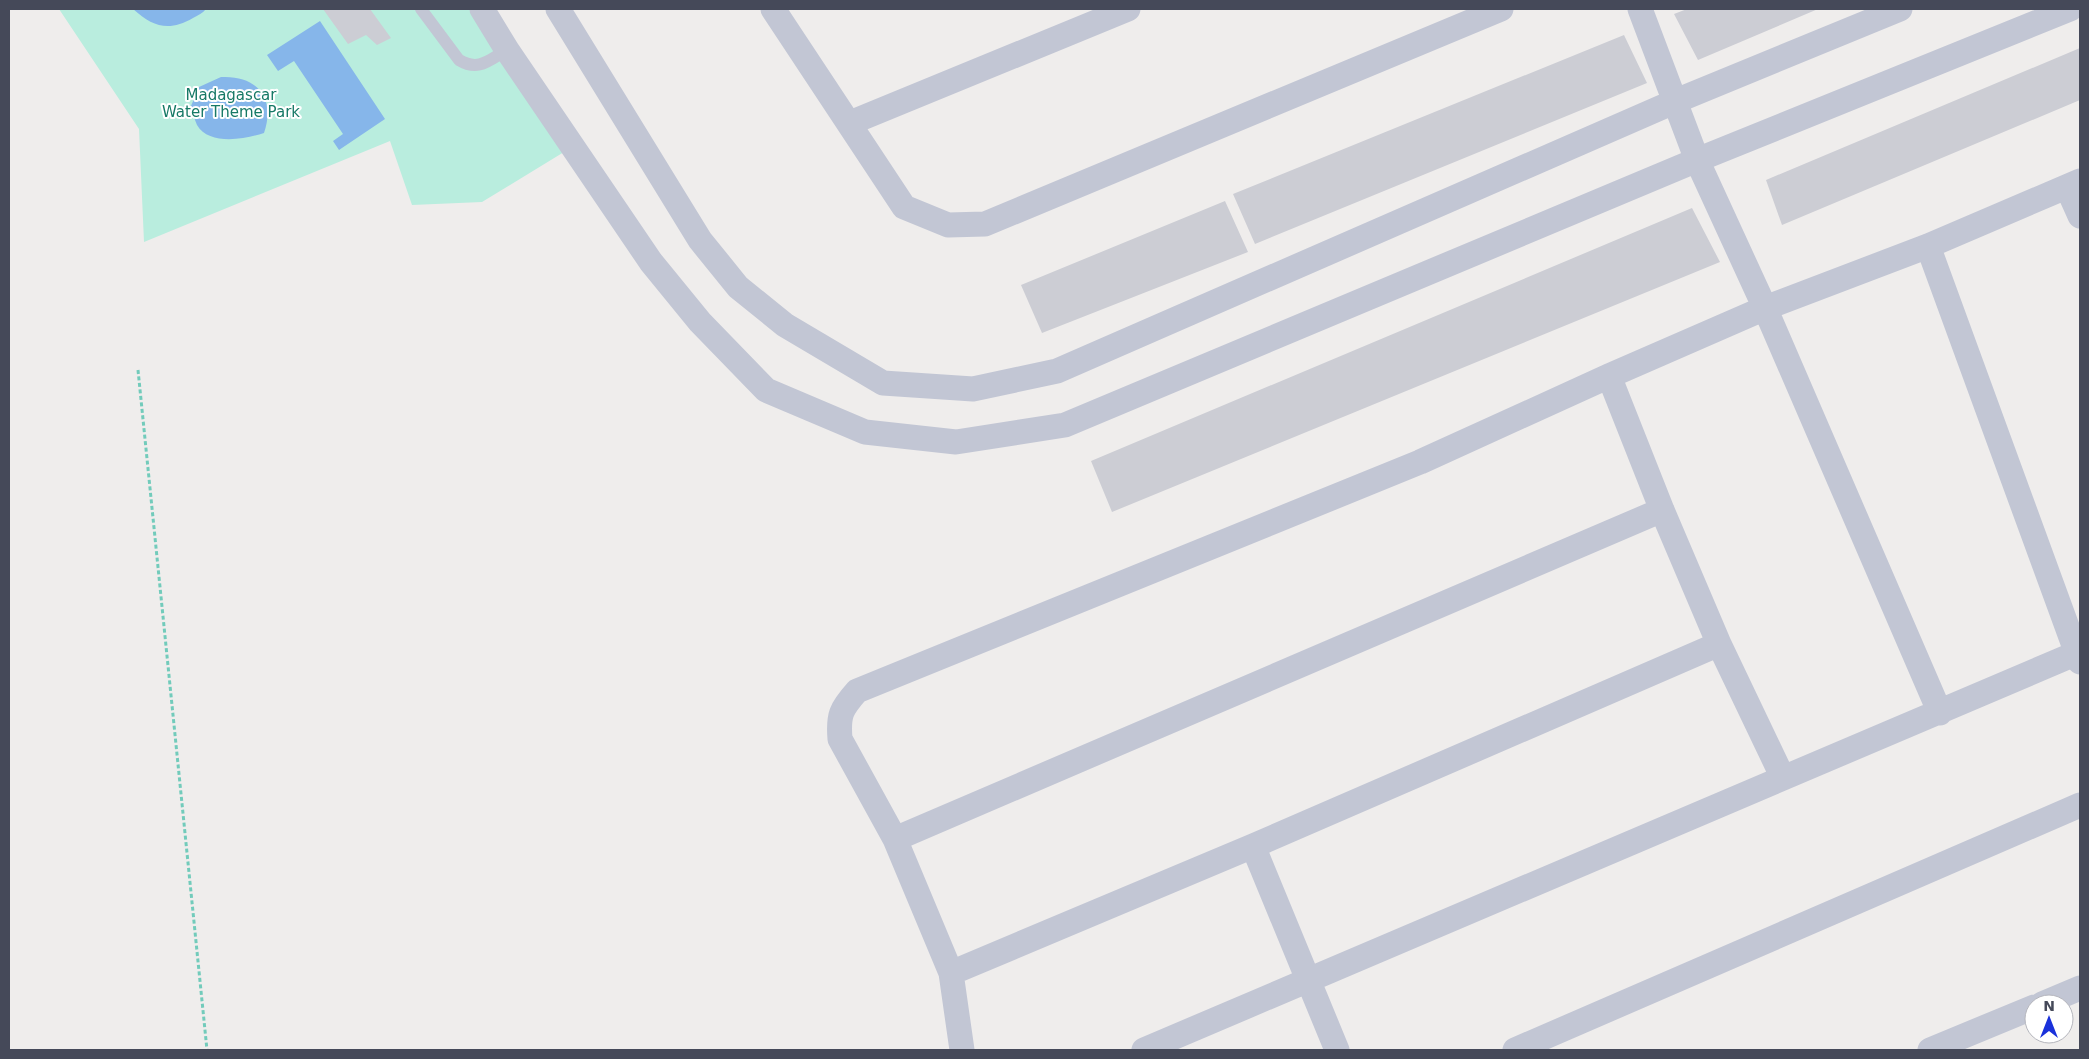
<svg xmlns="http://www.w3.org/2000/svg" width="2089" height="1059" font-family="'DejaVu Sans',sans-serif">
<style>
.green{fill:#b9edde}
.water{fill:#86b6ea}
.building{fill:#cccdd4}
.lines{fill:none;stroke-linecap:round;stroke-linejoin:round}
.path{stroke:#72cbbb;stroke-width:3;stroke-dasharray:4 2.5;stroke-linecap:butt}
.lane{stroke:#c2c6d4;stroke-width:12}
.street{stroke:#c2c6d4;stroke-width:25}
.labels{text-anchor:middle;stroke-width:4;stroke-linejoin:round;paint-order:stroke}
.park-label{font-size:15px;fill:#177966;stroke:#fff}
</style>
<rect width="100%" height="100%" fill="#efedec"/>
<!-- green -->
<path class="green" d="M 59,9 L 470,9 L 564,152 L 482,202 L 412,205 L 390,141 L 144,242 L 139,129 Z"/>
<!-- water -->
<path class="water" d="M 133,9 L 206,9 C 203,13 198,15 193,18 C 169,32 153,27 133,9 Z
M 320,21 L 385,119 L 339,150 L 333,141 L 343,134 L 294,61 L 278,71 L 267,55 Z
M 221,77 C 257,75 276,98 264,133 C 246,139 209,146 197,125 C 194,119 193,112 191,106 L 199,87 Z"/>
<!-- building -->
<path class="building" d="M 323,9 L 370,9 L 391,38 L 377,45 L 366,35 L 348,44 Z
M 1687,9 L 1818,9 L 1698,60 L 1674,14 Z
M 1624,35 L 1647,83 L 1255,244 L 1233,194 Z
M 2080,48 L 2080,100 L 1782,225 L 1766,180 Z
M 1225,201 L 1248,252 L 1042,333 L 1021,285 Z
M 1692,208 L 1720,262 L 1112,512 L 1091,461 Z"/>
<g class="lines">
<!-- path -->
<path class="path" d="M 138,370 L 207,1050"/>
<!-- lane -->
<path class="lane" d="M 421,9 L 459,60 C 479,72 489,60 507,50"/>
<!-- street -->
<path class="street" d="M 482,9 L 507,50 L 651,262 L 700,322 L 766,390 L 865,432 L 956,442 L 1065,425 L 1697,160 L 2070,9
M 558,9 L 700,240 L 738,287 L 785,325 L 883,383 L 973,389 L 1057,371 L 1676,101 L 1900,9
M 773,9 L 904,207 L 948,225 L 985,224 L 1501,9
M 1640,9 L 1697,160 L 1765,308 L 1940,713
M 850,123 L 1128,9
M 2067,187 L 2080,216
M 1928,246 L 2080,662
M 1609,376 L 1662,510 L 1719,644 L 1783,778
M 895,839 L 1662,510
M 1253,846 L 1337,1050
M 951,973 L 1253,846 L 1719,644
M 2042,1004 L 2080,988
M 962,1050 L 951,973 L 895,839 L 840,739 C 838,715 841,709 857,691 L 1420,462 L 1609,376 L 1765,308 L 1928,246 L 2080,181
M 1144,1050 L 2077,653
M 1515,1050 L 2080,805
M 1930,1050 L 2034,1007"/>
</g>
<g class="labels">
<!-- park labels -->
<g class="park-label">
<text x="231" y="100">Madagascar<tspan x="231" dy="17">Water Theme Park</tspan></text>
</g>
</g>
<!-- border -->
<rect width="2089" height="1059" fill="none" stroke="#454959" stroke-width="20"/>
<!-- north arrow -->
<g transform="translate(2049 1019)"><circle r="24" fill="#ffffff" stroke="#b5b6bd"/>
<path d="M0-4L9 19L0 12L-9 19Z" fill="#1a31db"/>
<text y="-8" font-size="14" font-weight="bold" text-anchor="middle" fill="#454959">N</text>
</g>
</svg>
